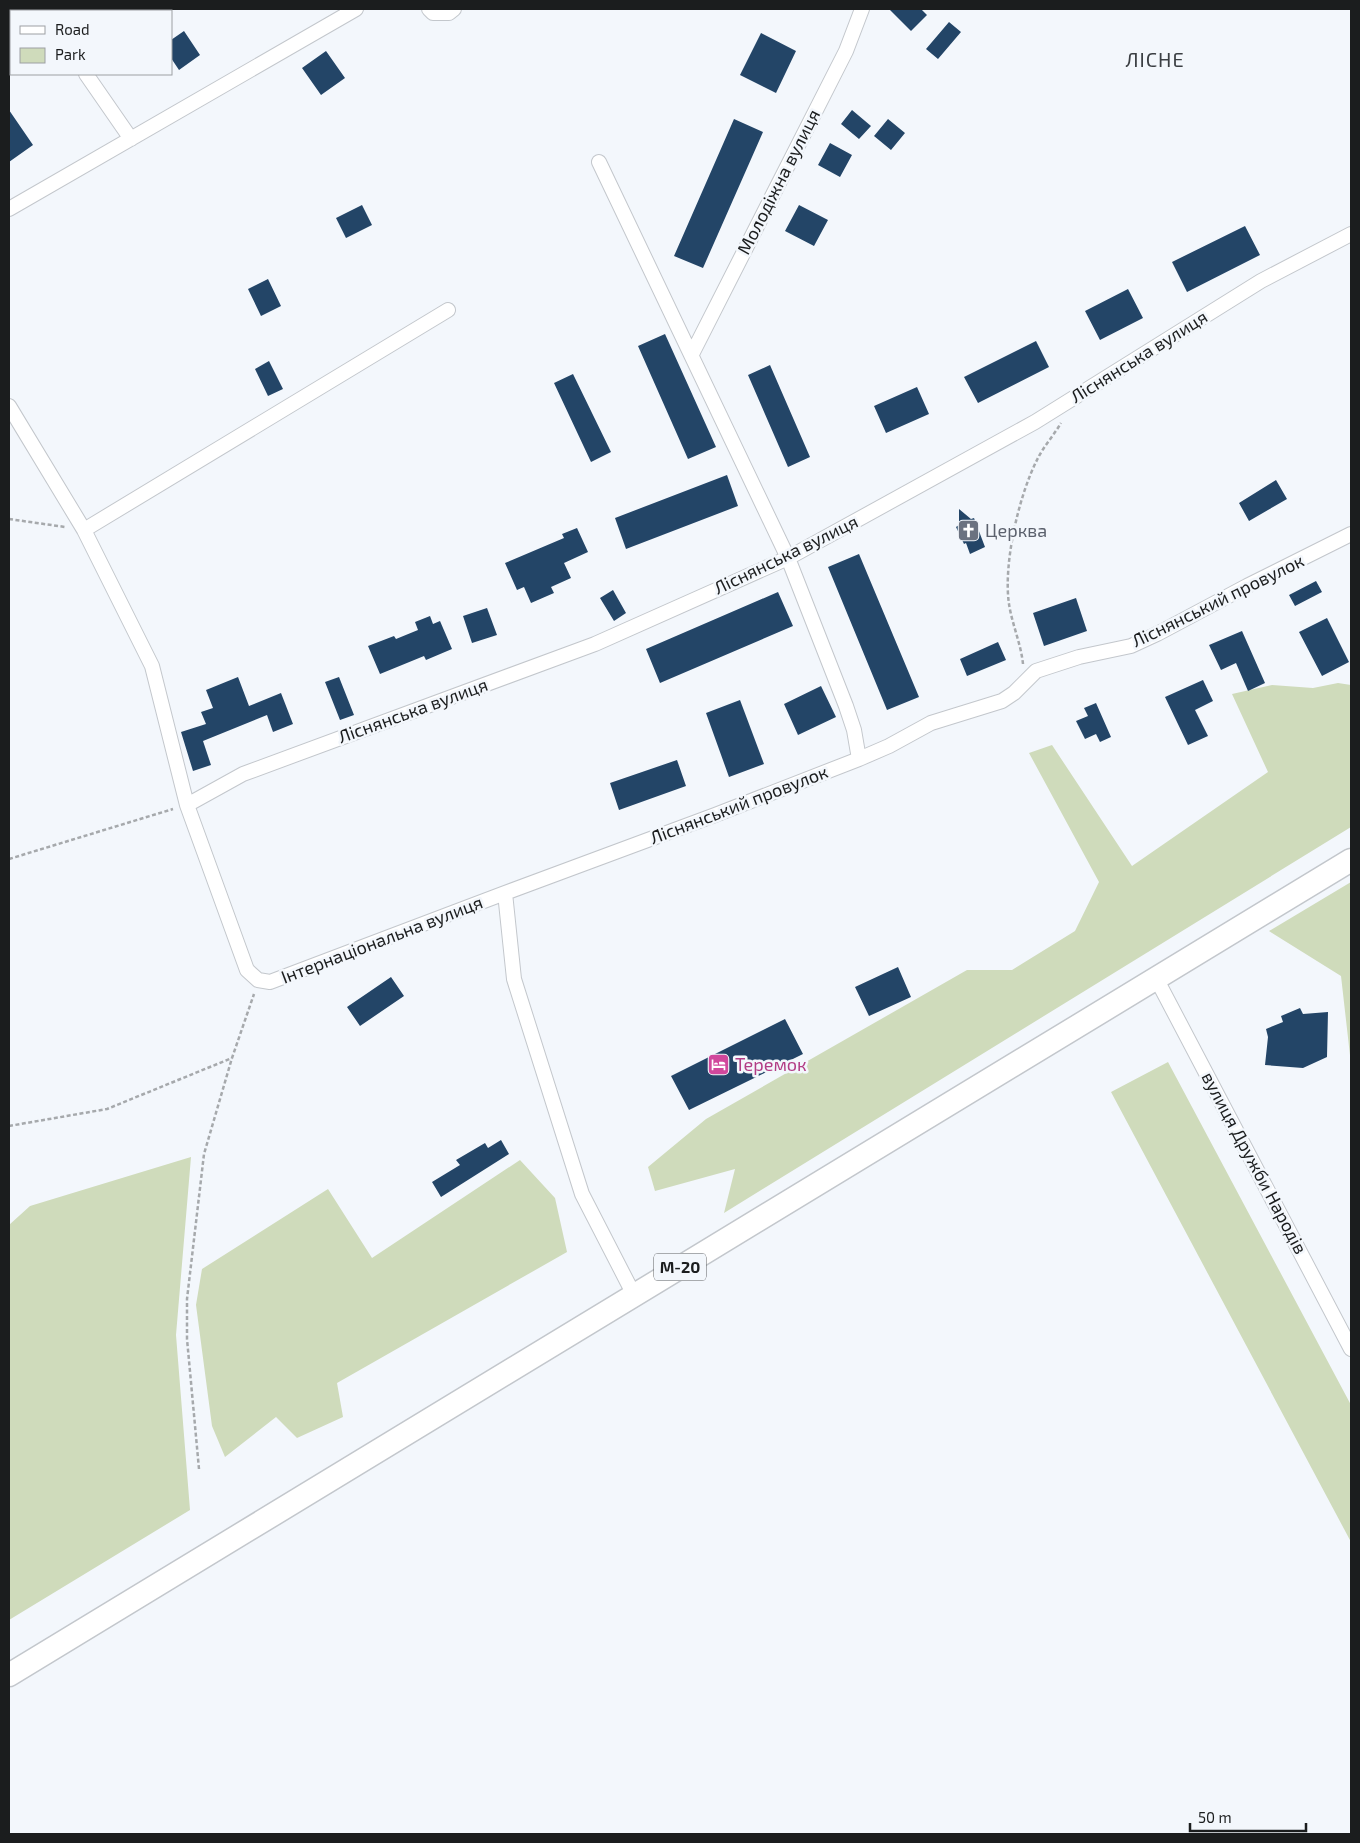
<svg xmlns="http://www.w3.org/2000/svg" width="1360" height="1843" font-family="'Exo 2',sans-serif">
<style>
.green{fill:#cfdbbb}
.building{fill:#234567}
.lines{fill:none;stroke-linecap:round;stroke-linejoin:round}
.minor-casing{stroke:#c3c7cc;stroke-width:16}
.trunk-casing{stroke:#c3c7cc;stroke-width:25}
.path{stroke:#a6a9ac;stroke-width:2.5;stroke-dasharray:4 2.5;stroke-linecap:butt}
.minor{stroke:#fff;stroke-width:14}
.trunk{stroke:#fff;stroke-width:22}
.labels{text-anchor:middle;stroke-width:5;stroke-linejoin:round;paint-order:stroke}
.shield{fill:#f3f7fc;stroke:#5c5e61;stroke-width:1}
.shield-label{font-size:16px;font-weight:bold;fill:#1b1d1e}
.street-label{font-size:18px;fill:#1b1d1e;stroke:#f3f7fc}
.worship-label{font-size:18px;fill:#5b616d;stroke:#f3f7fc;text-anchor:start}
.hotel-label{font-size:18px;fill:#b23c85;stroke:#f3f7fc;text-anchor:start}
.quarter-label{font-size:20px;letter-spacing:1px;fill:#3b3f43;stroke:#f3f7fc}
</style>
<rect width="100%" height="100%" fill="#f3f7fc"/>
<!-- green -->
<path class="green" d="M 1338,683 L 1351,685 L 1351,827 L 724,1213 L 735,1169 L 655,1191 L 648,1167 L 706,1119 L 967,970 L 1012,970 L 1075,931 L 1099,882 L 1029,753 L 1052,745 L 1132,866 L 1268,772 L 1232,694 L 1272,685 L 1313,688 Z
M 1351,882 L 1351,1064 L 1341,976 L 1269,931 Z
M 1168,1062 L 1351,1405 L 1351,1542 L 1111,1092 Z
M 191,1157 L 176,1335 L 190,1510 L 9,1620 L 9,1225 L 30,1206 Z
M 520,1160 L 555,1198 L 567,1252 L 337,1383 L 343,1417 L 297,1438 L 276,1417 L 225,1457 L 212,1426 L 196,1305 L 202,1269 L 328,1189 L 372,1258 Z"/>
<!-- building -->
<path class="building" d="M 889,9 L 921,9 L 927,15 L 911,31 Z
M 949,22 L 961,32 L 938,59 L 926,49 Z
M 184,31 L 200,55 L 179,70 L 171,58 L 171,40 Z
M 761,33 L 796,51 L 776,93 L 740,75 Z
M 326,51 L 345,78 L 321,95 L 302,68 Z
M 9,110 L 33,145 L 9,162 Z
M 852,110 L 871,126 L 859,139 L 841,124 Z
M 734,119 L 763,132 L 703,268 L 674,256 Z
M 888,119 L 905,133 L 891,150 L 874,136 Z
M 830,143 L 852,155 L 840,177 L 818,165 Z
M 362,205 L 372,225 L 346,238 L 336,218 Z
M 799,205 L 828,220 L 814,246 L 785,231 Z
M 1245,226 L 1260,255 L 1187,292 L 1172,262 Z
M 268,279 L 281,306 L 261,316 L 248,289 Z
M 1128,289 L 1143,318 L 1100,340 L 1085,311 Z
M 665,334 L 716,447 L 688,459 L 638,346 Z
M 1036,341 L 1049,367 L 978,403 L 964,377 Z
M 269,361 L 283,389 L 268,396 L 255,369 Z
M 770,365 L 810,457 L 788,467 L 748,375 Z
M 573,374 L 611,452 L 591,462 L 554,383 Z
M 917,387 L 929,414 L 886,433 L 874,406 Z
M 727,475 L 738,506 L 626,549 L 615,518 Z
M 1276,480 L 1287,499 L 1249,521 L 1239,503 Z
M 959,509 L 971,519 L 974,518 L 985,547 L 970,554 L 966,543 L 964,544 L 956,527 L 959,525 Z
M 577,528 L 588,552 L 564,563 L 571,578 L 551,587 L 554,593 L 531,603 L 524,587 L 517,590 L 505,563 L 564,538 L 562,534 Z
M 859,554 L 919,697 L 887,710 L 828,567 Z
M 1316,581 L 1322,592 L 1295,606 L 1289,595 Z
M 613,590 L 626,613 L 614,621 L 600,598 Z
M 778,592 L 793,626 L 660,683 L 646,649 Z
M 1076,598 L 1087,631 L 1044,646 L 1033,613 Z
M 487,608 L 497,635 L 472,643 L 463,616 Z
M 430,616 L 433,624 L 440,621 L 452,649 L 426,660 L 424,656 L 380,674 L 368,646 L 394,636 L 396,639 L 418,630 L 415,622 Z
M 1327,618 L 1349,662 L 1322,676 L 1299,632 Z
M 1242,631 L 1265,683 L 1248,691 L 1236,663 L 1221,670 L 1209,645 Z
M 998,642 L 1006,660 L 967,676 L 960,659 Z
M 238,677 L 249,706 L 281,693 L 293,724 L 273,732 L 267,715 L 203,741 L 211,765 L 193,771 L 181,732 L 206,724 L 201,712 L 213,708 L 206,690 Z
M 339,677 L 354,715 L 340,720 L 325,682 Z
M 1203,680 L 1213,701 L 1195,710 L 1208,736 L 1188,745 L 1165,697 Z
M 821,686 L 836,717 L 798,735 L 784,704 Z
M 740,700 L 764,764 L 729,777 L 706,713 Z
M 1096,703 L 1111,737 L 1100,742 L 1096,734 L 1085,739 L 1076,721 L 1088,716 L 1084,708 Z
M 677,760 L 686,786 L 619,810 L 610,783 Z
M 898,967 L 911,997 L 869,1016 L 855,987 Z
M 391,977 L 404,996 L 360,1026 L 347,1007 Z
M 1300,1008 L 1303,1014 L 1328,1012 L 1327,1057 L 1303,1068 L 1265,1065 L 1268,1037 L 1266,1029 L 1283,1022 L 1281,1016 Z
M 785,1019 L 803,1054 L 689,1110 L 671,1076 Z
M 501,1140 L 509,1154 L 441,1197 L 432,1182 L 460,1165 L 456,1160 L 485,1143 L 488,1148 Z"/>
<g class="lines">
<defs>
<path id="minor" d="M 41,9 L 43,11
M 429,9 L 433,13 L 449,13 L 454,9
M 86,74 L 131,139
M 599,162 L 788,558 L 846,706 L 854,730 L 859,759
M 9,209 L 356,9
M 692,354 L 846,51 L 862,9
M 9,406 L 84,530 L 152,666 L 187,805 L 247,970 L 258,980 L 270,982 L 505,893
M 84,530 L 448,310
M 187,805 L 243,774 L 595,644 L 788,558 L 1035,422 L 1261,281 L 1351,234
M 1156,978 L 1351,1349
M 634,1295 L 582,1194 L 514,979 L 505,893 L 715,815 L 859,759 L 889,746 L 931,723 L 1002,701 L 1014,693 L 1036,671 L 1079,657 L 1131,646 L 1157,634 L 1247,586 L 1351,534"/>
<path id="trunk" d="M 9,1675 L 1351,860"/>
</defs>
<!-- minor casing -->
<use href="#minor" class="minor-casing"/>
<!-- trunk casing -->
<use href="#trunk" class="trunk-casing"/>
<!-- path -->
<path class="path" d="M 9,519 L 65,527
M 1023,664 C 1021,644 1012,624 1009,604 C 1003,564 1019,494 1038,458 C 1044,446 1054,435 1061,423
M 9,859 L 173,809
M 9,1126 L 107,1109 L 232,1058
M 199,1469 L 187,1339 L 187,1299 L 204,1154 L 232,1058 L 254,994"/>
<!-- minor -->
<use href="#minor" class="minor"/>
<!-- trunk -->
<use href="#trunk" class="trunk"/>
</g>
<!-- icons -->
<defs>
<symbol id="church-square" viewBox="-11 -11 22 22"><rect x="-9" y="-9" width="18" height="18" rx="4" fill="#6b7280" stroke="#f3f7fc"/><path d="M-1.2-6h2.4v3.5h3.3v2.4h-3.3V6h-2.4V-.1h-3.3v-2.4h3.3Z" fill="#fff"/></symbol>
<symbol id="hotel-square" viewBox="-11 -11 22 22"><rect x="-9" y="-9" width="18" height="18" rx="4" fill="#d1479c" stroke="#f3f7fc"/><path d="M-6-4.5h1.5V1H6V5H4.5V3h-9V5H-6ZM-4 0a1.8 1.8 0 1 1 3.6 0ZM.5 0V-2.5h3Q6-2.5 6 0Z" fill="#fff"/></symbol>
</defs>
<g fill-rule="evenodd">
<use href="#church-square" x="956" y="518" width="25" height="25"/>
<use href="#hotel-square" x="706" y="1052" width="25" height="25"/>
</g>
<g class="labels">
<!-- shield labels -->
<rect class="shield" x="654" y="1253.5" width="52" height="27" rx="4"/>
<g class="shield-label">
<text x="680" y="1273">М-20</text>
</g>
<!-- street labels -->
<g class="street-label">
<text transform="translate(779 182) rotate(-63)" y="6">Молодіжна вулиця</text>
<text transform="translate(1139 357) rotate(-32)" y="6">Ліснянська вулиця</text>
<text transform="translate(786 555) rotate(-26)" y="6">Ліснянська вулиця</text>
<text transform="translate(1218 601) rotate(-26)" y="6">Ліснянський провулок</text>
<text transform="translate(413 711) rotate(-20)" y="6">Ліснянська вулиця</text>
<text transform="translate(739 805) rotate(-21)" y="6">Ліснянський провулок</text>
<text transform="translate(382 940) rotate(-21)" y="6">Інтернаціональна вулиця</text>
<text transform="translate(1254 1163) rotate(62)" y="6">вулиця Дружби Народів</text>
</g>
<!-- worship labels -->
<g class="worship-label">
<text x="985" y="537">Церква</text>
</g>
<!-- hotel labels -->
<g class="hotel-label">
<text x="735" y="1071">Теремок</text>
</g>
<!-- quarter labels -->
<g class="quarter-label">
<text x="1155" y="67">ЛІСНЕ</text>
</g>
</g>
<!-- border -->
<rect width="1360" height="1843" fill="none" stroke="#1b1d1e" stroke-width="20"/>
<!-- legend -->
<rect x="10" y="10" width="162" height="65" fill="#f3f7fc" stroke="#9da0a3"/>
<rect x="20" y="26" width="25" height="8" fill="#ffffff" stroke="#9da0a3"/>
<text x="55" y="35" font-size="15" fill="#1b1d1e">Road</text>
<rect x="20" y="48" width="25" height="15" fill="#cfdbbb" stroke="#9da0a3"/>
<text x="55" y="60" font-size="15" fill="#1b1d1e">Park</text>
<!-- scale -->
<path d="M1190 1823v8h116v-8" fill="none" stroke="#1b1d1e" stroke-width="2.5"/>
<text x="1198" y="1823" font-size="15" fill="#1b1d1e" stroke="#f3f7fc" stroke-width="4" paint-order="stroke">50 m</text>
</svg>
